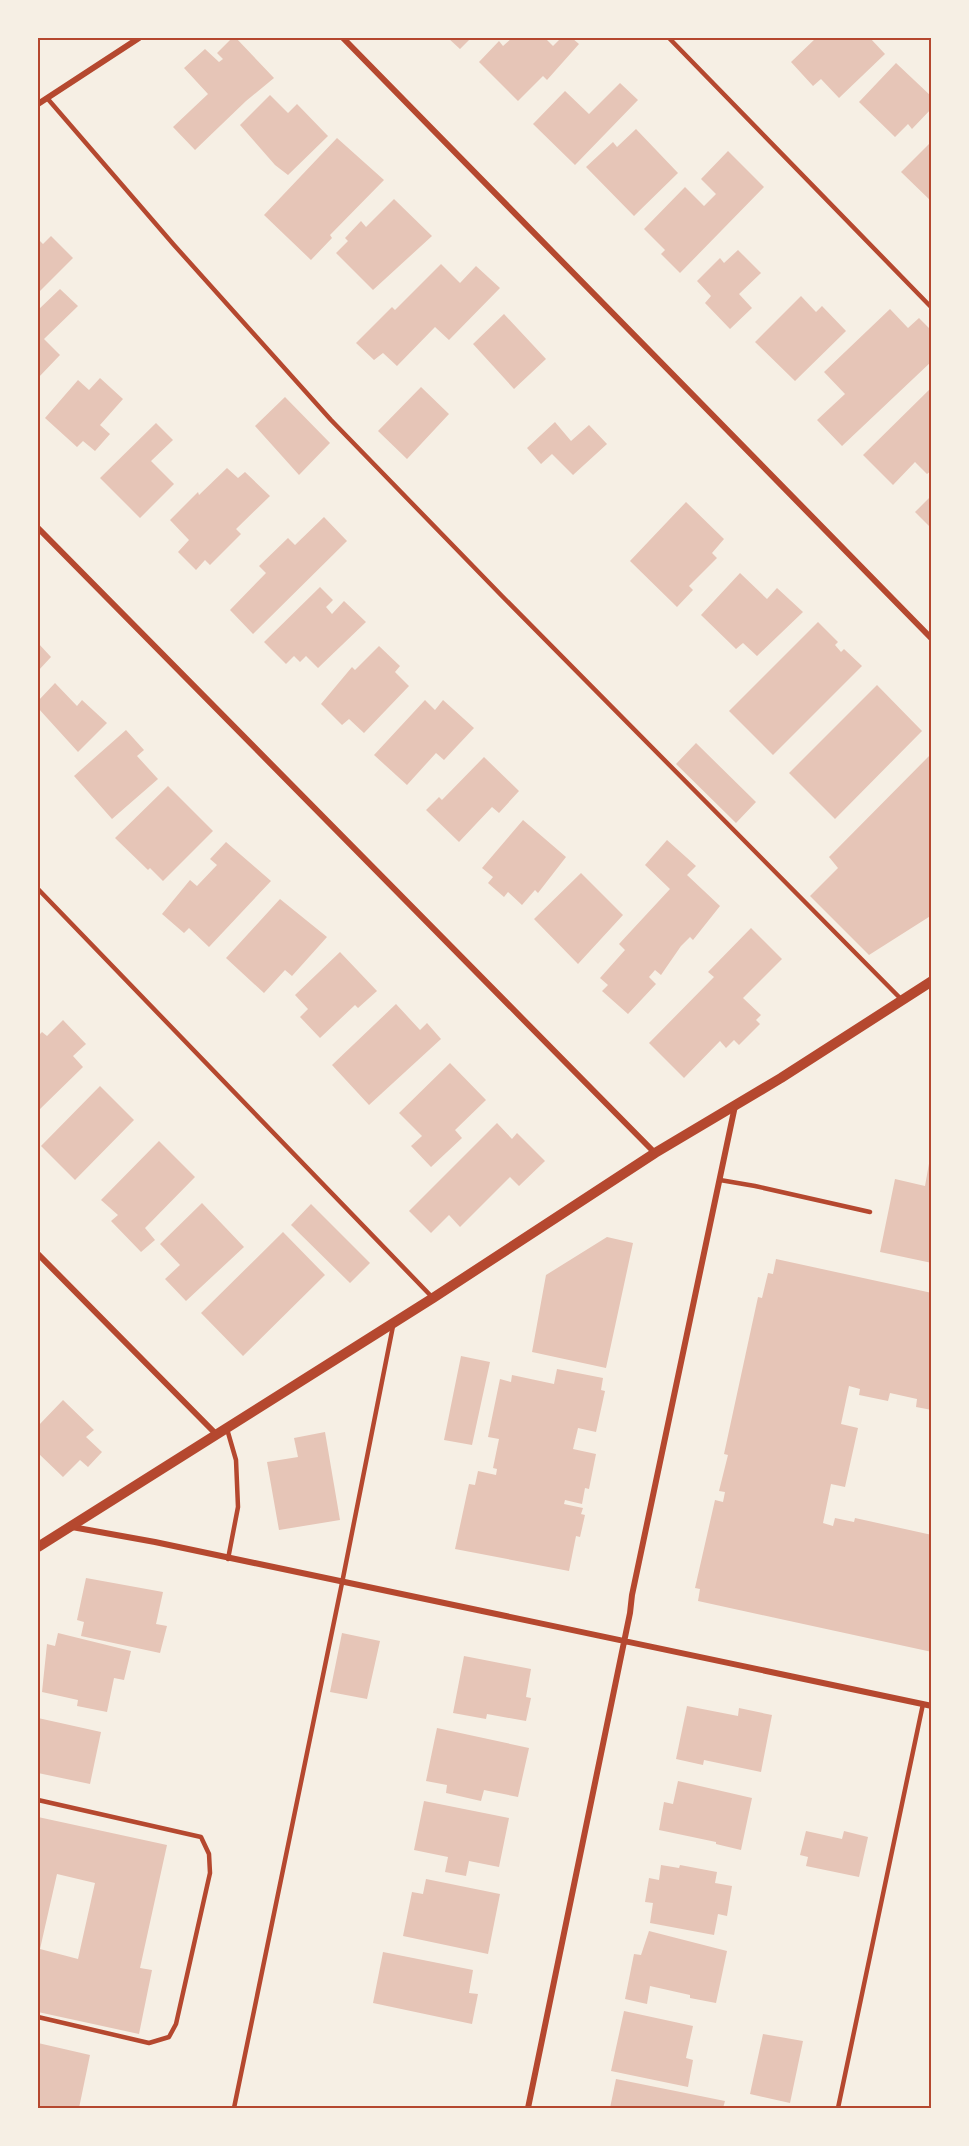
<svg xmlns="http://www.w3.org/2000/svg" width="969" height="2146" font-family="'DM Sans',sans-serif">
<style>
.building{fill:#e6c5b7;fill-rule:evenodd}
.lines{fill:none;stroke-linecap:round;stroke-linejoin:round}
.service{stroke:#b5482f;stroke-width:4.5}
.minor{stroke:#b5482f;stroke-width:6}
.tertiary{stroke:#b5482f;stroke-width:10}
.neatline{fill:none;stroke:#b5482f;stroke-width:2}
</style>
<rect width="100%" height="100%" fill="#f6efe4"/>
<!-- building -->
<path class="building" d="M 232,38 L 236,38 L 274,78 L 246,101 L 195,150 L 173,127 L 208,94 L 184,68 L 205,49 L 219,62 L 223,59 L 217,53 Z
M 448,38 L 471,38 L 460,49 Z
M 512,38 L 545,38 L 553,46 L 561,38 L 572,38 L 579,44 L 547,80 L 543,76 L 518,101 L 479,62 L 499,41 L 503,46 Z
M 816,38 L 870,38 L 885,54 L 839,98 L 821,79 L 813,86 L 791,62 Z
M 896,63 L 932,97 L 932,108 L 912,129 L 908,124 L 895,137 L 859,102 Z
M 620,83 L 638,100 L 575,165 L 533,124 L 565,91 L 589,114 Z
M 270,95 L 288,113 L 297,104 L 328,136 L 288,175 L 275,165 L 240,125 Z
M 636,129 L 678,173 L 634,216 L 586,167 L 613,142 L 617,147 Z
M 337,138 L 384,180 L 330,235 L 332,238 L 311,260 L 264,215 Z
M 932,141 L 932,202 L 901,172 Z
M 728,151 L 764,187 L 680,273 L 661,254 L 665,250 L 644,229 L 685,187 L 704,206 L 716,194 L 701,179 Z
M 394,199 L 432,236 L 373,290 L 336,253 L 348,241 L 345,238 L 361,221 L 366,227 Z
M 51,236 L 73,258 L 38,293 L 38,239 L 43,244 Z
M 738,250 L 761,273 L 739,294 L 752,308 L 730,329 L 705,303 L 711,296 L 697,281 L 720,258 L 724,263 Z
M 441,264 L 460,283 L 476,266 L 500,288 L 449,340 L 435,327 L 397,366 L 383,353 L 374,360 L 356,343 L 392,307 L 395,310 Z
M 60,289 L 78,306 L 44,339 L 60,355 L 38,378 L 38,310 Z
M 801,296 L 816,312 L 822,306 L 846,331 L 795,381 L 755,342 Z
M 890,309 L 908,328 L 919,318 L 932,331 L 932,361 L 842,446 L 817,420 L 845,394 L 824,372 Z
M 504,314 L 546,359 L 514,389 L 473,344 Z
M 100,378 L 123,399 L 100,425 L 110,434 L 95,451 L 83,441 L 77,447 L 45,418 L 78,380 L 89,390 Z
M 421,387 L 449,414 L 407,459 L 378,431 Z
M 932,387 L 932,470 L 927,474 L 915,462 L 893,485 L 863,455 Z
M 285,397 L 330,443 L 299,475 L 255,426 Z
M 555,422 L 571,441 L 589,425 L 607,444 L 573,475 L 552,454 L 541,464 L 527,448 Z
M 156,423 L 173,440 L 151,461 L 174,484 L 140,518 L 100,478 Z
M 227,468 L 238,478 L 245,472 L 270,496 L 236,529 L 241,534 L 210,565 L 205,560 L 196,570 L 178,552 L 189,540 L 170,520 L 198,492 L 199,495 Z
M 932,495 L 932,529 L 915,512 Z
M 686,502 L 724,539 L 712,553 L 717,558 L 689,586 L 693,590 L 677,607 L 630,561 Z
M 324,517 L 347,541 L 253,634 L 230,610 L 266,573 L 259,566 L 288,538 L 295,545 Z
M 740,573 L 767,599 L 777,588 L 803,612 L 757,656 L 743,643 L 736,649 L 701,615 Z
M 320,587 L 333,600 L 326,607 L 332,614 L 344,601 L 366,622 L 318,668 L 306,656 L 300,662 L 294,656 L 286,664 L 264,642 Z
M 818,622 L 838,642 L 835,645 L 841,652 L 844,649 L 862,666 L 773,755 L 729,711 Z
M 38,643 L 51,657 L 38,671 Z
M 379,646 L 400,666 L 395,672 L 409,686 L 364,733 L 349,719 L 342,725 L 321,704 L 352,667 L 355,670 Z
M 55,683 L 77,706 L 82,700 L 107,723 L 78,752 L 38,708 L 38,701 Z
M 877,685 L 922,731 L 835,819 L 789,773 Z
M 425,700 L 435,710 L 443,700 L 474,728 L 444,760 L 436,753 L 407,785 L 374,755 Z
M 126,730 L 144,750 L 137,756 L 158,779 L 112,819 L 74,776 Z
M 696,743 L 756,802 L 736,823 L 676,764 Z
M 932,753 L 932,915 L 869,955 L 810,896 L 838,868 L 829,857 Z
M 484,757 L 519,791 L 499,813 L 492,807 L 459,842 L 426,810 L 439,797 L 442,800 Z
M 168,786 L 213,831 L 163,881 L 150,868 L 148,870 L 115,838 Z
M 523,820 L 566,857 L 538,893 L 535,890 L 522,905 L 508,892 L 504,897 L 488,883 L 493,877 L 482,868 Z
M 667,840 L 696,866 L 687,875 L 720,906 L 693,940 L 690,937 L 681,946 L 661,975 L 655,970 L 649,977 L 656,984 L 628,1014 L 602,991 L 608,985 L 600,978 L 625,950 L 619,944 L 670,889 L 645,865 Z
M 226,842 L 271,881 L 209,947 L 189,928 L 184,933 L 162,914 L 190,880 L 197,886 L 217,865 L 210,859 Z
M 581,873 L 623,915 L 578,964 L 534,919 Z
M 280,899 L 327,937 L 292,976 L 285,970 L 264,993 L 226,958 Z
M 751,928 L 782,959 L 743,998 L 761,1015 L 756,1020 L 760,1024 L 739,1045 L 734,1040 L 726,1048 L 720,1041 L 684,1078 L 649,1043 L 714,977 L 708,972 Z
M 340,952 L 377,991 L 358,1008 L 355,1005 L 320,1038 L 300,1017 L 308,1009 L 295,995 Z
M 396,1004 L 420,1030 L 427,1023 L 441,1039 L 369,1105 L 332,1065 Z
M 63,1020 L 86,1044 L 73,1056 L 83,1067 L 38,1111 L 38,1036 L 42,1032 L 47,1036 Z
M 450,1063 L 486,1100 L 455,1130 L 462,1138 L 431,1167 L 411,1146 L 422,1136 L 399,1113 Z
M 100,1086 L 134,1120 L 75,1180 L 41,1146 Z
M 497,1123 L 512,1139 L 517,1133 L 545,1161 L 519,1186 L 510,1177 L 460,1227 L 449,1215 L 431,1233 L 409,1211 Z
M 159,1141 L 195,1177 L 145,1228 L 155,1240 L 141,1252 L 111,1221 L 118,1215 L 101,1200 Z
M 930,1158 L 932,1263 L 880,1252 L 895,1179 L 925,1186 Z
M 202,1203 L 244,1247 L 186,1301 L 165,1279 L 180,1265 L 160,1244 Z
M 311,1204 L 370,1263 L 350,1283 L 291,1225 Z
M 283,1232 L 325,1275 L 243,1356 L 201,1313 Z
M 607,1237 L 633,1243 L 606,1368 L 532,1352 L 546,1275 Z
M 776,1259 L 932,1293 L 932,1410 L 916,1407 L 917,1399 L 890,1393 L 888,1401 L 859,1395 L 860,1389 L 849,1386 L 841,1424 L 858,1428 L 845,1487 L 831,1484 L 823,1523 L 833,1526 L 835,1518 L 854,1522 L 855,1518 L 932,1535 L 932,1652 L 698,1601 L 700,1589 L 695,1588 L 715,1500 L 723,1502 L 725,1492 L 719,1491 L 728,1455 L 724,1454 L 758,1297 L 762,1298 L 768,1273 L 773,1274 Z
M 461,1356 L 490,1362 L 472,1445 L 444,1440 Z
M 557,1369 L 603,1378 L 601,1390 L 605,1391 L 596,1432 L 578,1428 L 573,1449 L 596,1454 L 589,1489 L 585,1488 L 582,1504 L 565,1500 L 564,1504 L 583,1508 L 581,1514 L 585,1515 L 580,1537 L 576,1536 L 569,1571 L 455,1549 L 469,1484 L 475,1485 L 478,1471 L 496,1475 L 497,1469 L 493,1468 L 499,1439 L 488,1437 L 500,1379 L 511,1382 L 512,1375 L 554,1384 Z
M 63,1400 L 94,1430 L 86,1437 L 102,1452 L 88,1467 L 80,1460 L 63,1477 L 38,1453 L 38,1426 Z
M 325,1432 L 340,1520 L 279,1530 L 267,1462 L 298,1457 L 294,1438 Z
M 86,1578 L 163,1592 L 156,1624 L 167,1626 L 160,1653 L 81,1636 L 84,1622 L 77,1620 Z
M 58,1633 L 131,1651 L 124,1680 L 114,1678 L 107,1712 L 77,1706 L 78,1700 L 42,1692 L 47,1644 L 55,1646 Z
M 342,1633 L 380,1641 L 367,1699 L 330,1692 Z
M 464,1656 L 531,1669 L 526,1697 L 531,1698 L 526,1721 L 487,1714 L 486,1719 L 453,1713 Z
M 687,1706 L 738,1716 L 739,1708 L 772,1715 L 761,1772 L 704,1760 L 703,1765 L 676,1759 Z
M 38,1718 L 101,1732 L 90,1784 L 38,1773 Z
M 437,1728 L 529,1748 L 518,1797 L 484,1790 L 481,1801 L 446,1793 L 447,1785 L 426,1781 Z
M 678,1781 L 752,1798 L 741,1850 L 716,1844 L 716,1842 L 659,1830 L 664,1802 L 673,1804 Z
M 424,1801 L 509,1818 L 499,1867 L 469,1861 L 466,1876 L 445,1872 L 448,1857 L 414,1850 Z
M 38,1817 L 167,1845 L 140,1968 L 152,1970 L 139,2034 L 38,2012 ZM 57,1874 L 95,1883 L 78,1959 L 40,1949 Z
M 806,1831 L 842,1839 L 844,1831 L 868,1837 L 859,1877 L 806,1866 L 808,1857 L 800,1855 Z
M 661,1865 L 679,1868 L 680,1865 L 717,1872 L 715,1883 L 732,1886 L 727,1916 L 718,1914 L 714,1935 L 650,1923 L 653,1903 L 645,1902 L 649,1878 L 659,1880 Z
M 426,1879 L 500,1894 L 488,1954 L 403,1936 L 412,1892 L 423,1894 Z
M 649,1931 L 727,1951 L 716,2003 L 690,1998 L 690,1995 L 650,1986 L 647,2004 L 625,1999 L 634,1954 L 641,1955 Z
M 383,1952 L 473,1970 L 469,1993 L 478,1994 L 472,2024 L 373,2003 Z
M 624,2011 L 693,2026 L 686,2058 L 693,2060 L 688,2087 L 611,2071 Z
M 763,2034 L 803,2041 L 790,2103 L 750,2094 Z
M 38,2043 L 90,2055 L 79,2108 L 38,2108 Z
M 616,2079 L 725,2101 L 723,2108 L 610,2108 Z"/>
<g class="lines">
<!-- service -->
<path class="service" d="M 669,38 L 932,308
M 47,98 L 174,245 L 331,420 L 502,596 L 901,999
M 38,889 L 432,1297
M 720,1180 L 755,1186 L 870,1212
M 227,1429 L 236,1460 L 238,1507 L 228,1559
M 38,1800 L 201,1837 L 209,1854 L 210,1873 L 176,2024 L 169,2037 L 149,2043 L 38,2017
M 234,2108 L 342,1583 L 393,1326
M 838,2108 L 923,1704"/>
<!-- minor -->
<path class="minor" d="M 343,38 L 932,639
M 38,104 L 139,38
M 38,528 L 655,1153
M 38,1254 L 215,1433
M 72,1527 L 155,1542 L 932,1706
M 528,2108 L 630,1613 L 632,1595 L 735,1106"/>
<!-- tertiary -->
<path class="tertiary" d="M 38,1547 L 433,1298 L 655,1153 L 781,1078 L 932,981"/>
</g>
<!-- border -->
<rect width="969" height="2146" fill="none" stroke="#f6efe4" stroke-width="78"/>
<rect x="39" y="39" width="891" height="2068" class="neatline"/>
</svg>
